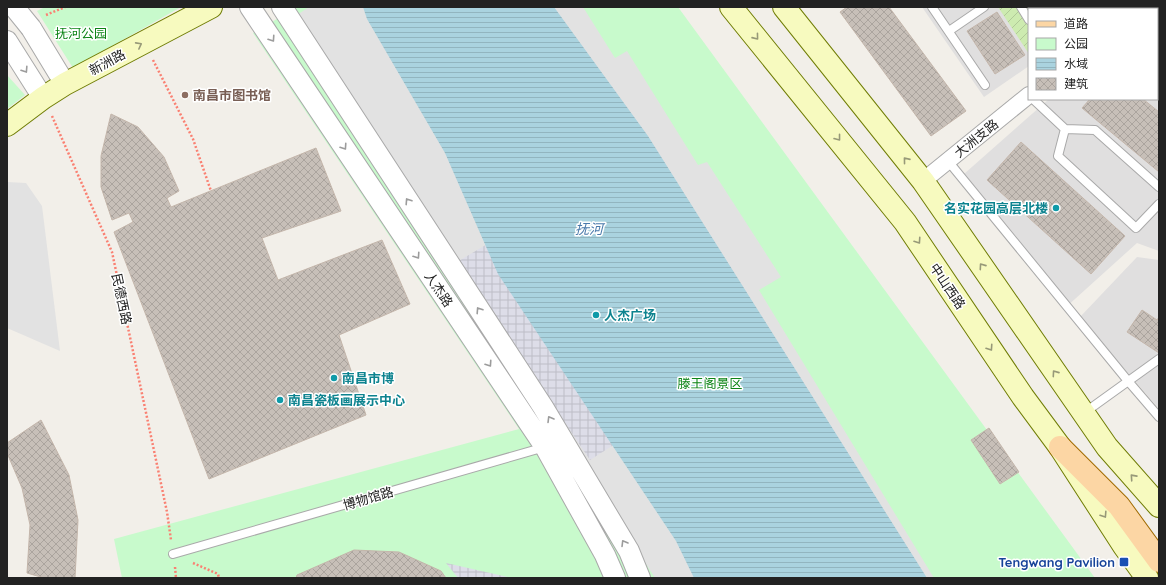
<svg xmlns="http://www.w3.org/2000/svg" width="1166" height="585" font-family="Quicksand,'Noto Sans SC',sans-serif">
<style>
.residential{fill:#e0dfdf}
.park{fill:#c8facc}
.garden{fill:url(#garden-furrows)}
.parking{fill:#e2e2e2}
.plaza{fill:url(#plaza-grid)}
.water{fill:url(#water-rules)}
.building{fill:url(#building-cross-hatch);stroke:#c4b6ab}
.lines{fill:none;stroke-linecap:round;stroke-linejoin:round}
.service-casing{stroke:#a9a9a9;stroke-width:10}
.minor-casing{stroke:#a9a9a9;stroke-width:18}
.tertiary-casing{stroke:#a9a9a9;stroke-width:22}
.secondary-casing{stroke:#707d05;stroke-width:24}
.primary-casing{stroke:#a06b00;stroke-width:24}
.path{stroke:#fa8072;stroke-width:2.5;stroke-dasharray:2 2;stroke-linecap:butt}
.service{stroke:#fff;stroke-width:8}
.minor{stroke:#fff;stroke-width:16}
.tertiary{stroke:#fff;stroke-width:20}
.secondary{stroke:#f7fabf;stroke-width:22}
.primary{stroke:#fcd6a4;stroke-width:22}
.tertiary-bridge-casing{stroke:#a9a9a9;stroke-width:22;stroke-linecap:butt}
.tertiary-bridge{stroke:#fff;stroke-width:20}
.oneway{stroke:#979978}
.oneway2{stroke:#9c9c9c}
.education-dot{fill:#8d6e63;stroke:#fff;stroke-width:1.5}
.culture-dot{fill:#0f9aa8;stroke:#fff;stroke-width:1.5}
.transit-dot{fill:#1a4fb4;stroke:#fff;stroke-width:1.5}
.labels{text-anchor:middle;stroke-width:3;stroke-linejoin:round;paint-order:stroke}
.park-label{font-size:13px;fill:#0c8416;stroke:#fff}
.street-label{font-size:13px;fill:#222;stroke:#fff}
.education-label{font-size:13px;font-weight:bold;fill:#785e54;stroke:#fff;text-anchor:start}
.culture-label{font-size:13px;font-weight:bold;fill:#0d838f;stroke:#fff;text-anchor:start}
.transit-label{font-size:13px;font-weight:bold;fill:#164399;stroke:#fff;text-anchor:end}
.water-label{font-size:14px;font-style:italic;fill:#4a7aab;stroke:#fff}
</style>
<defs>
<pattern id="garden-furrows" width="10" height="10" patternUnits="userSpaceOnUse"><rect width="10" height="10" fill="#cdebb0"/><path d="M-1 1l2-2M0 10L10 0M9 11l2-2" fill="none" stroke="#b0c997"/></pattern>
<pattern id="plaza-grid" width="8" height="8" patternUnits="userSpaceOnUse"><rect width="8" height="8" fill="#dddde8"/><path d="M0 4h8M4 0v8" fill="none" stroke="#bdbdc7"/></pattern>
<pattern id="water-rules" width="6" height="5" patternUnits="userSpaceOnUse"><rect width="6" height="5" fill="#aad3df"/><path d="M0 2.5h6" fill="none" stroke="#92b5bf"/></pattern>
<pattern id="building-cross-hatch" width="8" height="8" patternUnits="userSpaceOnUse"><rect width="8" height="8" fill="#c7bfb8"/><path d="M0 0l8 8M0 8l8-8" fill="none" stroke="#aba49e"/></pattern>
</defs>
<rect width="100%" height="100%" fill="#f2efe9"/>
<!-- residential -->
<path class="residential" d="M 922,7 L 1098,7 L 1100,9 L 1029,9 L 1029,66 L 984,97 Z
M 1157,66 L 1159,68 L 1159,251 L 1137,243 L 1065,308 L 964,174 L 1049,99 L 1157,99 Z
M 1137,257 L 1159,260 L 1159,409 L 1080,317 Z"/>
<!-- park -->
<path class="park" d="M 45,7 L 181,7 L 73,68 L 37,11 Z
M 297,7 L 678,7 L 1095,578 L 122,578 L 114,539 L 519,429 L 253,33 Z
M 7,75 L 25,95 L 7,109 Z"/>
<!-- garden -->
<path class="garden" d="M 998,7 L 1033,7 L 1034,9 L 1029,9 L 1029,54 Z"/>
<!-- parking -->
<path class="parking" d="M 309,7 L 583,7 L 615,58 L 627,51 L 698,165 L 707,162 L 781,277 L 759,290 L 934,578 L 655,578 L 444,249 L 297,15 Z
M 7,182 L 26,183 L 42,206 L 60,351 L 7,328 Z"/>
<!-- plaza -->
<path class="plaza" d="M 608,172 L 734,368 L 590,460 L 457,262 Z
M 446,563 L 512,578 L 458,578 Z"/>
<!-- water -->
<path class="water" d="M 363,7 L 554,7 L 648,136 L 927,578 L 694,578 L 676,541 L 498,274 L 445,153 L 367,19 Z"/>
<!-- building -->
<path class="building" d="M 847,7 L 889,7 L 966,111 L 931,136 L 840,12 Z
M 1040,7 L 1082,7 L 1084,9 L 1041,9 Z
M 997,12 L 1025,55 L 995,74 L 967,31 Z
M 1090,99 L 1143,99 L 1159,112 L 1159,172 L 1082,108 Z
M 111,114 L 138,127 L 164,157 L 179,191 L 167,198 L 171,207 L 316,148 L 341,211 L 262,238 L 278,280 L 382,240 L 410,304 L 339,335 L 366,415 L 209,479 L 114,232 L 133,222 L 129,213 L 112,220 L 101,187 L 101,156 Z
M 1021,142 L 1125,236 L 1091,274 L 987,180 Z
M 1142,310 L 1157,320 L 1159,317 L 1159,353 L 1127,332 Z
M 41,420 L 69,475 L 78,520 L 75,578 L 44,578 L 27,573 L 30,525 L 22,488 L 7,453 L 7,443 Z
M 989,428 L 1019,472 L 1000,484 L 971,440 Z
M 354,550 L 399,552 L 441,571 L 446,578 L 296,578 L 297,575 Z"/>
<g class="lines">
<defs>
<path id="service" d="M 932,7 L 985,85
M 1021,7 L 1029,20
M 949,31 L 984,7
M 1033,99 L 1065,129 L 1095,130 L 1159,187
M 1065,129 L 1058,156 L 1136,228 L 1159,204
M 948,161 L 1128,381 L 1159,417
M 1084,413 L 1159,359
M 173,554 L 545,447"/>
<path id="minor" d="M 1150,7 L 1153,9
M 1136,9 L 1138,7
M 923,181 L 1029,95"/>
<path id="tertiary" d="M 250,7 L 545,447 L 605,555 L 615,578
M 282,7 L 543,407 L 629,551 L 640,578
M 31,28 L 65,84
M 7,41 L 43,98"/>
<path id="secondary" d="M 731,7 L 905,222 L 1023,397 L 1060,447 L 1124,546 L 1147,578
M 784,7 L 923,181 L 1107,447 L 1159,506
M 7,125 L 43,98 L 65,84 L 211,7"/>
<path id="primary" d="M 1060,447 L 1119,506 L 1159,561"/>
</defs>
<!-- service casing -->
<use href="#service" class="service-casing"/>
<!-- minor casing -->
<use href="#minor" class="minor-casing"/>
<!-- tertiary casing -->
<use href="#tertiary" class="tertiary-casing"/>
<!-- secondary casing -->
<use href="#secondary" class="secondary-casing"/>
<!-- primary casing -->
<use href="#primary" class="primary-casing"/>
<!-- path -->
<path class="path" d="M 46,15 L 65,7
M 153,60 L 193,139 L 211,191
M 52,116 L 112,252 L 167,512 L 171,540
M 193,563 L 218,574 L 219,578
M 175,567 L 176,578"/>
<!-- service -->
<use href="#service" class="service"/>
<!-- minor -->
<use href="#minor" class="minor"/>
<!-- tertiary -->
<use href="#tertiary" class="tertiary"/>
<!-- secondary -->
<use href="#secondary" class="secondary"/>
<!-- primary -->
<use href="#primary" class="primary"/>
<defs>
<path id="tertiary-bridge" d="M 14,7 L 31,28"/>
</defs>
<!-- tertiary-bridge casing -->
<use href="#tertiary-bridge" class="tertiary-bridge-casing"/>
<!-- tertiary-bridge -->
<use href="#tertiary-bridge" class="tertiary-bridge"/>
</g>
<!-- one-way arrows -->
<defs><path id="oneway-chevron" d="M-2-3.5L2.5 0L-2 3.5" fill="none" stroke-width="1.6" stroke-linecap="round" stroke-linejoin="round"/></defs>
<g class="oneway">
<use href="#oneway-chevron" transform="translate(756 37) rotate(51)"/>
<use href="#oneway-chevron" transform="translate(139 45) rotate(-28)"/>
<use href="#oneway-chevron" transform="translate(838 138) rotate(52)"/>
<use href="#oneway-chevron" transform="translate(906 160) rotate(-129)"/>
<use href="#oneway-chevron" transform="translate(918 241) rotate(56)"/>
<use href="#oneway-chevron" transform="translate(982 266) rotate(-125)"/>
<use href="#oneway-chevron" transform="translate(990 348) rotate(56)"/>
<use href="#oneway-chevron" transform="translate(1055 373) rotate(-125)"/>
<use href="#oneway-chevron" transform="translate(1133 477) rotate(-132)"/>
<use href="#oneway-chevron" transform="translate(1104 515) rotate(57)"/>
</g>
<g class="oneway2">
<use href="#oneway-chevron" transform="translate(272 39) rotate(56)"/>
<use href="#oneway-chevron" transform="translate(25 70) rotate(57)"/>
<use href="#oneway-chevron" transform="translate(344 147) rotate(56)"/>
<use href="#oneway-chevron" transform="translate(408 201) rotate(-123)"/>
<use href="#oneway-chevron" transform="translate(417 256) rotate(56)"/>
<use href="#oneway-chevron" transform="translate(479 310) rotate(-123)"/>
<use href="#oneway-chevron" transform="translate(489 364) rotate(56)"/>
<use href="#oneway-chevron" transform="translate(550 419) rotate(-121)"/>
<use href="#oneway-chevron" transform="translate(624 543) rotate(-121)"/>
</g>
<!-- markers -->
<circle class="education-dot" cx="185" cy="95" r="4"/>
<g class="culture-dot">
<circle cx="1056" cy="208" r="4"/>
<circle cx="596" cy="315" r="4"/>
<circle cx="334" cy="378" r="4"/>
<circle cx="280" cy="400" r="4"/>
</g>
<rect class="transit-dot" x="1119" y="557" width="10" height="10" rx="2"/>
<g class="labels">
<!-- park labels -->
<g class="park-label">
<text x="81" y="38">抚河公园</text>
<text x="710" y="388">滕王阁景区</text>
</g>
<!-- street labels -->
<g class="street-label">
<text transform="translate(107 62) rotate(-28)" y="5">新洲路</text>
<text transform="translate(976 138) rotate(-39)" y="5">大洲支路</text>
<text transform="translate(948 286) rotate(56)" y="5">中山西路</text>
<text transform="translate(439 289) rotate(56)" y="5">人杰路</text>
<text transform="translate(122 299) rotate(78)" y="5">民德西路</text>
<text transform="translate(368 498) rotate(-16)" y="5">博物馆路</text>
</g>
<!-- education labels -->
<g class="education-label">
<text x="193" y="100">南昌市图书馆</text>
</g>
<!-- culture labels -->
<g class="culture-label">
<text x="1048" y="213" text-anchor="end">名实花园高层北楼</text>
<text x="604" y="320">人杰广场</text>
<text x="342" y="383">南昌市博</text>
<text x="288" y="405">南昌瓷板画展示中心</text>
</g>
<!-- transit labels -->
<g class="transit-label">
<text x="1115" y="567">Tengwang Pavilion</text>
</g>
<!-- water labels -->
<g class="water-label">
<text x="589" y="234">抚河</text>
</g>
</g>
<!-- border -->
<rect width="1166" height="585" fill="none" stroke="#222222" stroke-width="16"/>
<!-- legend -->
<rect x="1028" y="8" width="130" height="92" fill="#ffffff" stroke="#a7a7a7"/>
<rect x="1036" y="21" width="20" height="6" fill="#fcd6a4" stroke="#a7a7a7"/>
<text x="1064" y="28" font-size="12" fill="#222222">道路</text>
<rect x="1036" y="38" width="20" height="12" fill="#c8facc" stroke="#a7a7a7"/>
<text x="1064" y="48" font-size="12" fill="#222222">公园</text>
<rect x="1036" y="58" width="20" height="12" fill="url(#water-rules)" stroke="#a7a7a7"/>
<text x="1064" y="68" font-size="12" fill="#222222">水域</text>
<rect x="1036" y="78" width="20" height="12" fill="url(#building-cross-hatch)" stroke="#a7a7a7"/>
<text x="1064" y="88" font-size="12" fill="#222222">建筑</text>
</svg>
